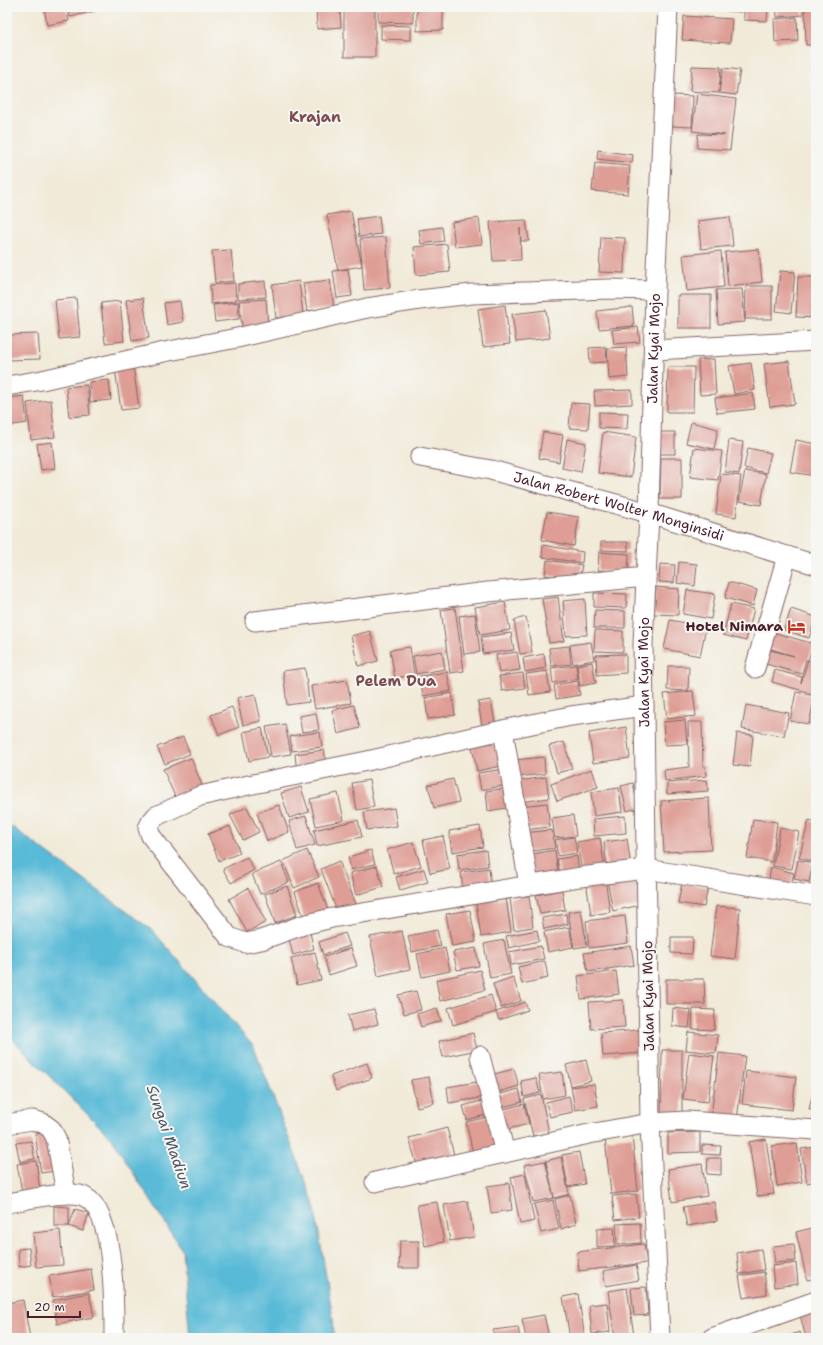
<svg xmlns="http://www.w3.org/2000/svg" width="823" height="1345" font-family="'Shantell Sans',sans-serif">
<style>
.water{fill:#58bad7;stroke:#516c81}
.building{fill:#de9e95}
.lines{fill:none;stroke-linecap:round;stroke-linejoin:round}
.minor-casing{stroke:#846668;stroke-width:21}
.minor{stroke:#fff;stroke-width:19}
.labels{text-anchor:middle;stroke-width:4;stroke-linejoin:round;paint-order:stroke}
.street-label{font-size:14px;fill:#4a1f2b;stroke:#f6f6f2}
.poi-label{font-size:14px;font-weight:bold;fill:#4a1f2b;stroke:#f6f6f2;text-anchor:end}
.neighbourhood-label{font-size:15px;font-weight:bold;fill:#7e4b50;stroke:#f6f6f2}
.water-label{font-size:15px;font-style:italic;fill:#4f5567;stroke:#f6f6f2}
</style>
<rect width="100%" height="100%" fill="#f6f6f2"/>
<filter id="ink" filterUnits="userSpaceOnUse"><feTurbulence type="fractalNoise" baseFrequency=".025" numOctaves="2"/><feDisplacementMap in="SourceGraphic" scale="8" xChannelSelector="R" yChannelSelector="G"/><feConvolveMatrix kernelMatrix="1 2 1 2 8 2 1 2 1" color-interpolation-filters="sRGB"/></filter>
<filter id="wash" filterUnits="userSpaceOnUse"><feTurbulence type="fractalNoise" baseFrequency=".012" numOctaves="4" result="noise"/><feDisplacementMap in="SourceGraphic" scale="16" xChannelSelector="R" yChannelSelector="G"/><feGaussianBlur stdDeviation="0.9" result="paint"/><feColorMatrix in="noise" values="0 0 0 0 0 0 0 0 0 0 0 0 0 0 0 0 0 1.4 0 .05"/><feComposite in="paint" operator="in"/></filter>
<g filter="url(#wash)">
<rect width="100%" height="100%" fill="#f1ead8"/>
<!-- water -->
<path class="water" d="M 7,823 L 153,931 L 254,1047 L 314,1204 L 333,1318 L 334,1338 L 190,1338 L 182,1250 L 112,1139 L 7,1034 Z"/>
<g id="blocks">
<!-- building -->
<path class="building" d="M 44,7 L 66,7 L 69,21 L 47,25 Z
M 68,7 L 94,7 L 95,11 L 70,17 Z
M 316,7 L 340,7 L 341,27 L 317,29 Z
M 344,7 L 375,7 L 375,57 L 344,57 Z
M 378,7 L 413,7 L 413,23 L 378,22 Z
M 417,7 L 443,7 L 443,30 L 417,31 Z
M 695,7 L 741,7 L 741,12 L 694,8 Z
M 744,7 L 768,7 L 767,21 L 744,20 Z
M 776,7 L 803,7 L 803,15 L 777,17 Z
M 805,7 L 816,7 L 816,45 L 806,45 Z
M 684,16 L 732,19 L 730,43 L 682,40 Z
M 797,17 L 798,41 L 775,42 L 774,19 Z
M 381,25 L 411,26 L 411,40 L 381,39 Z
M 692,66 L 721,67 L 719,92 L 723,68 L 740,70 L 736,95 L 719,93 L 690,91 Z
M 697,94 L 736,99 L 730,150 L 697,148 L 698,134 L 725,135 L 692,131 Z
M 673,95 L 693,96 L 692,127 L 672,126 Z
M 598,150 L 633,155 L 632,163 L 597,159 Z
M 595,163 L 630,166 L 628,194 L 592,191 Z
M 351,211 L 362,266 L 338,270 L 327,215 Z
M 379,216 L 381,234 L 359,237 L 357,219 Z
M 730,217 L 733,246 L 701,249 L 698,221 Z
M 479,218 L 482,244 L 455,247 L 452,222 Z
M 526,220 L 529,241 L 521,241 L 520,228 L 521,260 L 493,261 L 490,222 Z
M 442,227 L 444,241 L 421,244 L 419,230 Z
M 386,237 L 390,288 L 364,290 L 360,239 Z
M 601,237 L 625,238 L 624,273 L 599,272 Z
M 447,244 L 450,272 L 416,275 L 414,247 Z
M 759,249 L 762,282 L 728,286 L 725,252 Z
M 231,250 L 234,281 L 215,283 L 212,251 Z
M 721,251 L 724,287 L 687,291 L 683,255 Z
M 348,269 L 352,296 L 337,298 L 333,271 Z
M 780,271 L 795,272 L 791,313 L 776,311 Z
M 798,277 L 816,277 L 816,318 L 796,317 Z
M 330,280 L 334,308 L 307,311 L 303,283 Z
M 265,281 L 266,297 L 238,299 L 238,284 Z
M 299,281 L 303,315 L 276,318 L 272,285 Z
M 235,283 L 236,301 L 211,304 L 210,285 Z
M 746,286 L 772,286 L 772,319 L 745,319 Z
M 742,289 L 745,322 L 718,324 L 716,290 Z
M 678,295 L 711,295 L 711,328 L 678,328 Z
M 76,298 L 80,337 L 59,339 L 55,300 Z
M 143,298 L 149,338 L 132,341 L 126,300 Z
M 266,299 L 268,325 L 242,327 L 239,301 Z
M 120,301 L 124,341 L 105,343 L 101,303 Z
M 180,301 L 183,322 L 167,325 L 164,303 Z
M 238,302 L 239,319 L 215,322 L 213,305 Z
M 505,305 L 510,344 L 483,347 L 478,309 Z
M 632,307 L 634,326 L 599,329 L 597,311 Z
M 546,310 L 550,338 L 516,342 L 512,314 Z
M 638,327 L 640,342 L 614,344 L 612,330 Z
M 38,334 L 40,359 L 7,360 L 7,335 Z
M 606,347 L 607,362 L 590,363 L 589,348 Z
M 626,347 L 628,377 L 609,379 L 607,348 Z
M 714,359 L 716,394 L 700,395 L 698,360 Z
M 789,361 L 795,404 L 770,407 L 764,364 Z
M 751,363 L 755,390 L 734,394 L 729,366 Z
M 133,366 L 139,408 L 121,410 L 115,369 Z
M 668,367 L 694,367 L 693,412 L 667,412 Z
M 109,380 L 111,400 L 90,402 L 89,382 Z
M 87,385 L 90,415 L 69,417 L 66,387 Z
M 632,390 L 632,404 L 595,406 L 594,391 Z
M 753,393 L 755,409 L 717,413 L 715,398 Z
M 24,396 L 27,423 L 7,426 L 7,398 Z
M 51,400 L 55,437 L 31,440 L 27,403 Z
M 571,403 L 590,404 L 588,429 L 569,428 Z
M 599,412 L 628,413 L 627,429 L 599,428 Z
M 691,422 L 718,429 L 714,449 L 686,443 Z
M 543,432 L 563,435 L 559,462 L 539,458 Z
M 603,432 L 636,437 L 631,477 L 598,473 Z
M 658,432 L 675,432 L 675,454 L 658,454 Z
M 567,439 L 586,443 L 581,472 L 562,468 Z
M 729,440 L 743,442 L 739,474 L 725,472 Z
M 796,440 L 816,444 L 816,476 L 790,472 Z
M 52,442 L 55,468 L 41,470 L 37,444 Z
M 694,448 L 722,451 L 718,480 L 690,477 Z
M 748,448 L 771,453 L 766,473 L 744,468 Z
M 661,458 L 682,458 L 682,499 L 660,499 Z
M 745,471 L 766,474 L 761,505 L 739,501 Z
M 721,474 L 741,476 L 736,517 L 716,514 Z
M 547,512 L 579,517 L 574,546 L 542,540 Z
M 601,542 L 628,542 L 628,551 L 601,550 Z
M 543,545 L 583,552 L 582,563 L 542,557 Z
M 599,552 L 629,554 L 628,572 L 598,570 Z
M 547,560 L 582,565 L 579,580 L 545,575 Z
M 679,562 L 697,564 L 695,586 L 677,583 Z
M 660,564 L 675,565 L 674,583 L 659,582 Z
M 729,582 L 757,590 L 753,606 L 725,598 Z
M 656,587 L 679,589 L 678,615 L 654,614 Z
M 687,590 L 715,594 L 711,619 L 683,614 Z
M 594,593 L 627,594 L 626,608 L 594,607 Z
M 558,597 L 564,641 L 549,643 L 542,599 Z
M 585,599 L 587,635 L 566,636 L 563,601 Z
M 505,602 L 510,630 L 480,635 L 475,607 Z
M 731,604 L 754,609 L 746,641 L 723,635 Z
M 455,608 L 464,671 L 450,673 L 441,610 Z
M 791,609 L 816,617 L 809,638 L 784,630 Z
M 595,610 L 625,611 L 625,628 L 594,628 Z
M 475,614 L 480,652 L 464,654 L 459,616 Z
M 526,617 L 532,652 L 520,654 L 514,620 Z
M 670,620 L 706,627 L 700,656 L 664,649 Z
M 595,630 L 623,631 L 623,652 L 594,651 Z
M 370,631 L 378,661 L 358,666 L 351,636 Z
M 769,631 L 814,644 L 808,660 L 806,660 L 802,674 L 762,663 L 766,649 L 794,656 L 764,647 Z
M 511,633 L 514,650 L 483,654 L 481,637 Z
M 591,642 L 594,660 L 573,664 L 570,645 Z
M 569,646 L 571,664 L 551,666 L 549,648 Z
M 410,647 L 414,675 L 395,678 L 390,650 Z
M 442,651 L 445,669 L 416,674 L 413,656 Z
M 517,652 L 520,670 L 499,673 L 496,655 Z
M 544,654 L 546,668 L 525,672 L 523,658 Z
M 626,654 L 626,673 L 597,675 L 596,655 Z
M 808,660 L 816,663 L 816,688 L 814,694 L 772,682 L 775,670 L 802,677 L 801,683 Z
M 592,662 L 596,683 L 580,686 L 577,665 Z
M 576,665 L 578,679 L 553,683 L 551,668 Z
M 668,666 L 689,666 L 688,691 L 667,690 Z
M 305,668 L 309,702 L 287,705 L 283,671 Z
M 547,671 L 550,692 L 529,695 L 526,674 Z
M 447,672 L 451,691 L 423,696 L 420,676 Z
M 523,673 L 525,688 L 502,691 L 499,676 Z
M 347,680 L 351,703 L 315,709 L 311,686 Z
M 578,681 L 580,695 L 556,699 L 554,685 Z
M 693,691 L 696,716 L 667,719 L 664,694 Z
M 796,692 L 815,696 L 809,724 L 790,721 Z
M 452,693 L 455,715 L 428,719 L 425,698 Z
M 255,694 L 261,721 L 243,725 L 237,698 Z
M 491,700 L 495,723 L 482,726 L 478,702 Z
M 354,705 L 360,728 L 338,734 L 332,710 Z
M 746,705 L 789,713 L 784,736 L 742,729 Z
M 232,707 L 239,727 L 219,735 L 211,715 Z
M 316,713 L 319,730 L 302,732 L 299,716 Z
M 685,720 L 687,744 L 665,745 L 663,722 Z
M 688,722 L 702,722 L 703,766 L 705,766 L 706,776 L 665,781 L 664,770 L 689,767 Z
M 285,724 L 291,754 L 271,757 L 266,727 Z
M 626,727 L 630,758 L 593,763 L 589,733 Z
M 262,728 L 268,757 L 249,761 L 243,732 Z
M 320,732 L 322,747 L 292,751 L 290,736 Z
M 737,733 L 753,735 L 750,767 L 733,765 Z
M 183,737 L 190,754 L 165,764 L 157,747 Z
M 497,742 L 501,766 L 477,771 L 472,747 Z
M 564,742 L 572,769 L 557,773 L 549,746 Z
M 324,750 L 327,769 L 297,773 L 295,754 Z
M 544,757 L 545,774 L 516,777 L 514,760 Z
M 191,758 L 203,788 L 176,799 L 163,769 Z
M 504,769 L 507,785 L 481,790 L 478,773 Z
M 592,769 L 598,787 L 557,801 L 551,784 Z
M 546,777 L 549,798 L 520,802 L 517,781 Z
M 453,779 L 459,802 L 434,808 L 428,785 Z
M 369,780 L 374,807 L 357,810 L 352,783 Z
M 707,780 L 708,791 L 667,794 L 667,783 Z
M 633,783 L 638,808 L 627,811 L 621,786 Z
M 301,787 L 309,812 L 289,818 L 281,793 Z
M 510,788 L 513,807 L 488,811 L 486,791 Z
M 619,788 L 622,812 L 594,816 L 591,792 Z
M 338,793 L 344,820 L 316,826 L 310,799 Z
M 709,798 L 711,850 L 664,852 L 661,801 Z
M 547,803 L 550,827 L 523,830 L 520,806 Z
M 279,805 L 289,832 L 267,841 L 257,813 Z
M 247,807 L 259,832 L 243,840 L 230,815 Z
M 394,808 L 397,826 L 367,830 L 364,812 Z
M 573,815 L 576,836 L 555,838 L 552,818 Z
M 306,816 L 315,845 L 297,850 L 289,821 Z
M 625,816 L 626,833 L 594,836 L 593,819 Z
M 753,819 L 777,822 L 772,862 L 747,858 Z
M 358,820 L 362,837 L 317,846 L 314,830 Z
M 809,820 L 816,822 L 816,862 L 799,858 Z
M 230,826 L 240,853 L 219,861 L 208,834 Z
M 480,826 L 483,847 L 452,852 L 449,831 Z
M 780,828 L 799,832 L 792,869 L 773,866 Z
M 552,830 L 555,848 L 525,852 L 522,833 Z
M 443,836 L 450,869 L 430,873 L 423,840 Z
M 574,837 L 577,853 L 558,856 L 555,840 Z
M 600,838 L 605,868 L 582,872 L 577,842 Z
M 627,839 L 631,866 L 607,868 L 604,842 Z
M 413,842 L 421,866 L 394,874 L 387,850 Z
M 307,850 L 319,877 L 294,888 L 283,861 Z
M 371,850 L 375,864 L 351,870 L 348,857 Z
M 486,850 L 488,866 L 459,870 L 457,854 Z
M 555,850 L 558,875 L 530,879 L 526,855 Z
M 577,856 L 579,871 L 560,875 L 557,859 Z
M 247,857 L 254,870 L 231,883 L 223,869 Z
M 798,860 L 813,863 L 809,882 L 794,879 Z
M 339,861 L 357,907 L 338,914 L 321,869 Z
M 281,862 L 289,882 L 260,894 L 252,874 Z
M 377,866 L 383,887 L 356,895 L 350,873 Z
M 771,867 L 794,873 L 791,885 L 769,880 Z
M 489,868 L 491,889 L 463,892 L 461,872 Z
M 424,869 L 428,882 L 400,890 L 396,877 Z
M 605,878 L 610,912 L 591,915 L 586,881 Z
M 635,878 L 641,905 L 613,911 L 608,884 Z
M 318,883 L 328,910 L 304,918 L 295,892 Z
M 682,883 L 708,887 L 704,907 L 678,903 Z
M 287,886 L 297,915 L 275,923 L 265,894 Z
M 248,888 L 266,922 L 247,932 L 229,899 Z
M 562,890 L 565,910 L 540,914 L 536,895 Z
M 529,896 L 533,927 L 514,930 L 510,898 Z
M 506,898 L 511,932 L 481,937 L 476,903 Z
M 716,906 L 740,908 L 735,959 L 710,956 Z
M 470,910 L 476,942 L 452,946 L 446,914 Z
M 581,910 L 587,946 L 574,948 L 568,912 Z
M 566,914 L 568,924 L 544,929 L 542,918 Z
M 625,916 L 628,943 L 589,948 L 586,921 Z
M 569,927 L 573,947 L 548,952 L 544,932 Z
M 437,930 L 441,946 L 412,952 L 408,936 Z
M 537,930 L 539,941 L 509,948 L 506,936 Z
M 402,931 L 410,969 L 378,976 L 370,937 Z
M 310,933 L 314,949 L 293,955 L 289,939 Z
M 345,933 L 350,946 L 323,955 L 319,942 Z
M 671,937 L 693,937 L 692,954 L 671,953 Z
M 504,940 L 511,974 L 490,978 L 484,944 Z
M 541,946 L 544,959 L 511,965 L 509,952 Z
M 631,946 L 634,965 L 588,972 L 584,953 Z
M 351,948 L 357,966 L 329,975 L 324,957 Z
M 445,948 L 450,971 L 422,977 L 417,954 Z
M 476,948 L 479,966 L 457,970 L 453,952 Z
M 315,952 L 321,980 L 297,985 L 291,958 Z
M 545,961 L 548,978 L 522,984 L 518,967 Z
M 480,970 L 485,990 L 440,1001 L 436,980 Z
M 616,971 L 619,994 L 581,999 L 578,976 Z
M 513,977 L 521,1001 L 501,1008 L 493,984 Z
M 666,979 L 704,979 L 705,1004 L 666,1004 Z
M 416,991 L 421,1010 L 404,1014 L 398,995 Z
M 491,995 L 496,1012 L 453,1025 L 448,1008 Z
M 623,1000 L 625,1027 L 591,1029 L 589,1002 Z
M 525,1002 L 528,1010 L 499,1020 L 496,1012 Z
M 437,1008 L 441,1021 L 421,1027 L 417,1014 Z
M 673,1008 L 691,1010 L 689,1028 L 672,1026 Z
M 374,1009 L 378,1024 L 352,1031 L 348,1015 Z
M 693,1009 L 715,1010 L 714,1030 L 692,1029 Z
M 641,1030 L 642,1053 L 603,1056 L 601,1033 Z
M 688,1032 L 718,1035 L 716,1053 L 686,1050 Z
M 473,1033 L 477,1050 L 443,1057 L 439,1041 Z
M 662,1050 L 682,1050 L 682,1115 L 661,1115 Z
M 689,1053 L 714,1056 L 708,1102 L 683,1099 Z
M 719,1053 L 745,1056 L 737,1120 L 711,1116 Z
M 586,1060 L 591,1081 L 571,1086 L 566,1065 Z
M 367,1063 L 372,1078 L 336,1091 L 331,1076 Z
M 514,1069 L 519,1086 L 495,1093 L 490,1075 Z
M 746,1071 L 796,1077 L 792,1110 L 742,1104 Z
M 562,1072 L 565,1095 L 543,1099 L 539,1075 Z
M 429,1077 L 434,1103 L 417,1107 L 411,1080 Z
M 536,1078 L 540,1093 L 524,1097 L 521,1081 Z
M 483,1081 L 486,1097 L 449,1103 L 447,1087 Z
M 815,1083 L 816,1084 L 816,1110 L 809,1109 Z
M 594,1084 L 598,1106 L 575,1110 L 571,1087 Z
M 519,1089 L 522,1102 L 499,1108 L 496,1095 Z
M 541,1095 L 549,1133 L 533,1136 L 524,1099 Z
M 569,1096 L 573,1112 L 550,1117 L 546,1102 Z
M 485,1100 L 489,1114 L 467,1120 L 463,1106 Z
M 524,1104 L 529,1124 L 504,1130 L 499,1110 Z
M 492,1116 L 500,1152 L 474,1158 L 466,1122 Z
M 447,1128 L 454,1155 L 417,1165 L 409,1138 Z
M 48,1132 L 55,1171 L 41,1173 L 35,1134 Z
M 700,1132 L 700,1152 L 668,1153 L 668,1133 Z
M 632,1136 L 638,1191 L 611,1194 L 605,1139 Z
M 766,1139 L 774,1194 L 757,1196 L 749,1142 Z
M 31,1141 L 35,1159 L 20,1162 L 16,1143 Z
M 797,1143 L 802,1182 L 777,1186 L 772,1146 Z
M 702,1145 L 721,1146 L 720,1155 L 702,1154 Z
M 816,1147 L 816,1181 L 807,1183 L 801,1149 Z
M 579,1152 L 585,1184 L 568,1187 L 562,1155 Z
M 561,1157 L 569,1194 L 554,1198 L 546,1161 Z
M 708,1158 L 721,1158 L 721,1175 L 707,1174 Z
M 36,1161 L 40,1189 L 22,1192 L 17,1164 Z
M 545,1161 L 554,1198 L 533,1202 L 524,1165 Z
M 702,1164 L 707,1196 L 672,1202 L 668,1169 Z
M 525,1174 L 534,1221 L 520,1224 L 511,1177 Z
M 509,1183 L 512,1210 L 491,1213 L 487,1186 Z
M 636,1194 L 639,1217 L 615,1220 L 612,1196 Z
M 570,1195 L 576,1224 L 561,1229 L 555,1199 Z
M 553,1200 L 559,1229 L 541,1233 L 534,1204 Z
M 468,1201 L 474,1237 L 450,1241 L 444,1205 Z
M 437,1202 L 444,1242 L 425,1246 L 417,1205 Z
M 714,1202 L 717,1221 L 687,1226 L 683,1207 Z
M 54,1206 L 69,1207 L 69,1226 L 54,1226 Z
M 75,1209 L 89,1213 L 83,1231 L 69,1226 Z
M 640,1223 L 641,1243 L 617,1245 L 616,1224 Z
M 816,1227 L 816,1278 L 807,1280 L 796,1232 Z
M 614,1228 L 615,1246 L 597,1247 L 597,1229 Z
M 60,1230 L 63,1265 L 36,1267 L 33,1233 Z
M 400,1241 L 419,1241 L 419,1268 L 399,1268 Z
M 644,1244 L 647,1263 L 579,1271 L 577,1252 Z
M 794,1244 L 796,1261 L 775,1263 L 773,1246 Z
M 29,1248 L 31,1265 L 19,1267 L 18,1249 Z
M 761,1249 L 764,1270 L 739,1274 L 737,1253 Z
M 796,1263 L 798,1284 L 774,1287 L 772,1266 Z
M 636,1265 L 639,1280 L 606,1286 L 603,1271 Z
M 91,1269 L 94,1290 L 53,1297 L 49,1276 Z
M 764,1272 L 767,1294 L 743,1298 L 739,1276 Z
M 646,1287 L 648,1315 L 634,1316 L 631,1288 Z
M 627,1288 L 634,1336 L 615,1338 L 608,1291 Z
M 89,1293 L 94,1317 L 57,1324 L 53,1300 Z
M 578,1294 L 585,1338 L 570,1338 L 563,1297 Z
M 23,1300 L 30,1338 L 7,1338 L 7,1303 Z
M 607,1303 L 610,1332 L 592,1334 L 589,1305 Z
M 814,1311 L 816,1320 L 816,1335 L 806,1338 L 800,1315 Z
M 544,1315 L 549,1338 L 526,1338 L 522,1319 Z
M 518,1327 L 520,1338 L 494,1338 L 493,1330 Z
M 800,1332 L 802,1338 L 782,1338 Z"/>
</g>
</g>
<g filter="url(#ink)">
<use href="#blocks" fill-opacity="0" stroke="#846668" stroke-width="1"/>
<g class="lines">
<defs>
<g id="minor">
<path d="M 654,350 L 816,341"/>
<path d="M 7,386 L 42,380 L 164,352 L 237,338 L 367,308 L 419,300 L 472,294 L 609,289 L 655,290"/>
<path id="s1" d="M 420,457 L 491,470 L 649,513 L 816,565"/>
<path d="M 255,621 L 488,592 L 646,577"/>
<path d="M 755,668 L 787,556"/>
<path d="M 644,706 L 571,716 L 503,730 L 367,761 L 253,784 L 200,796 L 156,816 L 151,822 L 148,828 L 151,836 L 229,937 L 245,943 L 261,940 L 303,925 L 332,918 L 580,877 L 646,869 L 816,896"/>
<path d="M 503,730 L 529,885"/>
<path d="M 480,1056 L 505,1153"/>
<path d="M 7,1124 L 32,1120 L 43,1123 L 51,1129 L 56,1138 L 66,1193"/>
<path d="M 375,1182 L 589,1134 L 650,1123 L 687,1121 L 816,1130"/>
<path d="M 7,1203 C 26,1200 62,1191 80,1195 C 116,1204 114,1308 114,1338"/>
<path id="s2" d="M 660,1338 L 650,1123 L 643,644 L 649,513 L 655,290 L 668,7"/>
<path d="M 712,1338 L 816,1301"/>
</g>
</defs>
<!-- minor casing -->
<use href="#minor" class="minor-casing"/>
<!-- minor -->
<use href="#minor" class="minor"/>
</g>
</g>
<!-- icons -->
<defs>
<symbol id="hotel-bare" viewBox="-9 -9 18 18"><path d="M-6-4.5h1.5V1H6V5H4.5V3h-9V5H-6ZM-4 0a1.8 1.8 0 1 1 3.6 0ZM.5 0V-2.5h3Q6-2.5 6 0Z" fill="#c8321e" stroke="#f6f6f2" stroke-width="2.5" paint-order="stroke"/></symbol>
</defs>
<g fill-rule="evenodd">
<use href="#hotel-bare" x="784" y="614" width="25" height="25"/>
</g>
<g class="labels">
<!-- street labels -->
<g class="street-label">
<text dy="5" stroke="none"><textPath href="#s2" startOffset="990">Jalan Kyai Mojo</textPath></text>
<text dy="5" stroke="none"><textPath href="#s1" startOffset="205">Jalan Robert Wolter Monginsidi</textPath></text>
<text dy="5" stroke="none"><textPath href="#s2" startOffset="666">Jalan Kyai Mojo</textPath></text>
<text transform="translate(648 996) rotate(-91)" y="5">Jalan Kyai Mojo</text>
</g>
<!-- poi labels -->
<g class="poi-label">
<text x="783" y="631">Hotel Nimara</text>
</g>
<!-- neighbourhood labels -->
<g class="neighbourhood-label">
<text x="315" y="122">Krajan</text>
<text x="396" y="686">Pelem Dua</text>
</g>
<!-- water labels -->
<g class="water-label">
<text transform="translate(169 1137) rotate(71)" y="5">Sungai Madiun</text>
</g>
</g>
<!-- margin -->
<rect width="823" height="1345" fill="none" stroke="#f6f6f2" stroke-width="24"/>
<!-- scale -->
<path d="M28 1311v6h52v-6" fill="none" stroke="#4a1f2b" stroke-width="2"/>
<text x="34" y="1311" font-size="12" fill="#4a1f2b" stroke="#f6f6f2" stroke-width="3" paint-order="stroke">20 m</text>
</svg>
